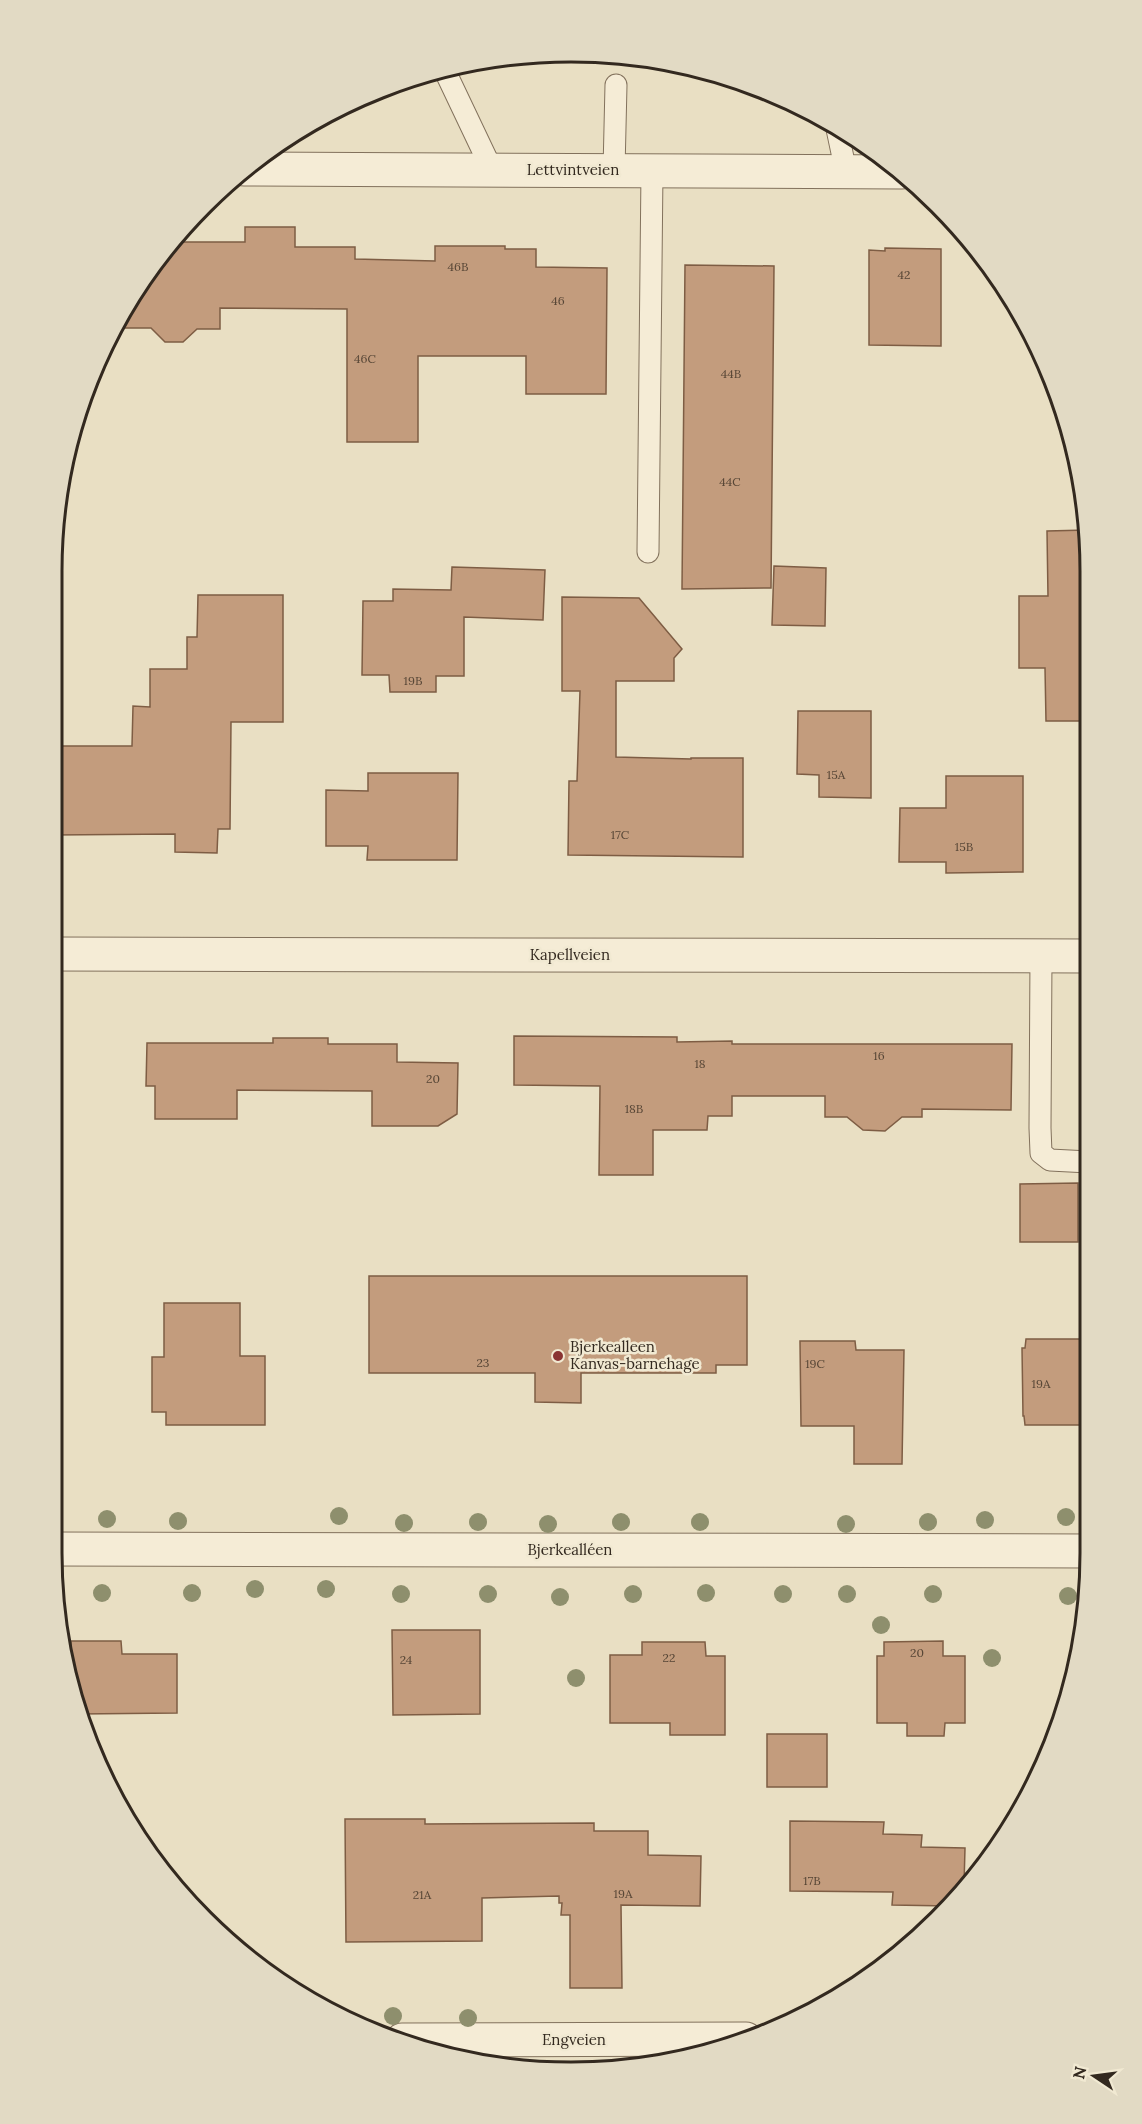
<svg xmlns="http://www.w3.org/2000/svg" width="1142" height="2124" font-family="Lora,serif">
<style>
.building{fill:#c39c7d;stroke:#7e5d44;stroke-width:1.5}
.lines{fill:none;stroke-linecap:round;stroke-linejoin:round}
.service-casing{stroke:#82715c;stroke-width:23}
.minor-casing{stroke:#82715c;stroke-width:35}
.service{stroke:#f5ecd6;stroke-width:21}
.minor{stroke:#f5ecd6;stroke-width:33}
.tree{fill:#8e8f6d}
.poi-dot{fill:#8a3432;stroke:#f1e9d2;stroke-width:2}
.labels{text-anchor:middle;stroke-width:5;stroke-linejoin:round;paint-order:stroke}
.number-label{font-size:12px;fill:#574636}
.street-label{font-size:15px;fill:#33291f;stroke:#f1e9d2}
.poi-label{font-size:15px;fill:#33291f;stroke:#f1e9d2;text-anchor:start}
.rim{fill:none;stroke:#33291f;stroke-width:3}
</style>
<rect width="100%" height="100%" fill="#e9dfc3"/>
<!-- building -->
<path class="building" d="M 245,227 L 295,227 L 295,247 L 355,247 L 355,259 L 435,261 L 435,246 L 505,246 L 505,249 L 536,249 L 536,267 L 607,268 L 606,394 L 526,394 L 526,356 L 418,356 L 418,442 L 347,442 L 347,309 L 220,308 L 220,329 L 197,329 L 183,342 L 165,342 L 151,328 L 113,328 L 159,254 L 170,242 L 245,242 Z
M 885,248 L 941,249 L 941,346 L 869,345 L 869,250 L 885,251 Z
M 685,265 L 774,266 L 771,588 L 682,589 Z
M 1087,530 L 1087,721 L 1046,721 L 1045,668 L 1019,668 L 1019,596 L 1048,596 L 1047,531 Z
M 774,566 L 826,568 L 825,626 L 772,625 Z
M 452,567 L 545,570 L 543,620 L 464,617 L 464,676 L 436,676 L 436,692 L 390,692 L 389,675 L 362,675 L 363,601 L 393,601 L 393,589 L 451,590 Z
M 198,595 L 283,595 L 283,722 L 231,722 L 230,829 L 218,829 L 217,853 L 175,852 L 175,834 L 52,835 L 52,746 L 132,746 L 133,706 L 150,707 L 150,669 L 187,669 L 187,637 L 197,637 Z
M 562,597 L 639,598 L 682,649 L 674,658 L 674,681 L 616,681 L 616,757 L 691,759 L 691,758 L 743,758 L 743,857 L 568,855 L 569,781 L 577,781 L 580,691 L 562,691 Z
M 798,711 L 871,711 L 871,798 L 819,797 L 819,775 L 797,774 Z
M 368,773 L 458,773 L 457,860 L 367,860 L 368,846 L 326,846 L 326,790 L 368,791 Z
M 946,776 L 1023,776 L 1023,872 L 946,873 L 946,862 L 899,862 L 900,808 L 946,808 Z
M 514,1036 L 677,1037 L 677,1042 L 732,1041 L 732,1044 L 1012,1044 L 1011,1110 L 922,1109 L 922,1117 L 902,1117 L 885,1131 L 863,1130 L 847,1117 L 825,1117 L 825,1096 L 732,1096 L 732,1116 L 708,1116 L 707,1130 L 653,1130 L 653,1175 L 599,1175 L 600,1086 L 514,1085 Z
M 273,1038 L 328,1038 L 328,1044 L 397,1044 L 397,1062 L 458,1063 L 457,1114 L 438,1126 L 372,1126 L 372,1091 L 237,1090 L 237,1119 L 155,1119 L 155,1086 L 146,1086 L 147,1043 L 273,1043 Z
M 1078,1183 L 1078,1242 L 1020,1242 L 1020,1184 Z
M 369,1276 L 747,1276 L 747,1365 L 716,1365 L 716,1373 L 581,1373 L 581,1403 L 535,1402 L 535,1373 L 369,1373 Z
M 164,1303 L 240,1303 L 240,1356 L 265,1356 L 265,1425 L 166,1425 L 166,1412 L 152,1412 L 152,1357 L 164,1357 Z
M 1026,1339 L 1089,1339 L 1089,1425 L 1025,1425 L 1024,1416 L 1023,1416 L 1022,1348 L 1025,1348 Z
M 800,1341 L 855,1341 L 856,1350 L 904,1350 L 902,1464 L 854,1464 L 854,1426 L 801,1426 Z
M 392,1630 L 480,1630 L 480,1714 L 393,1715 Z
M 71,1641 L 121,1641 L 122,1654 L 177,1654 L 177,1713 L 78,1714 L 71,1676 Z
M 943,1641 L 943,1656 L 965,1656 L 965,1723 L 945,1723 L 944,1736 L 907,1736 L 907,1723 L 877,1723 L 877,1656 L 884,1656 L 884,1642 Z
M 642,1642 L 705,1642 L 706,1656 L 725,1656 L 725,1735 L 670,1735 L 670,1723 L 610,1723 L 610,1655 L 642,1655 Z
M 767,1734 L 827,1734 L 827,1787 L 767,1787 Z
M 345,1819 L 425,1819 L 425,1824 L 594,1823 L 594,1831 L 648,1831 L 648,1855 L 701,1856 L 700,1906 L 621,1905 L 622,1988 L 570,1988 L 570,1915 L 561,1915 L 562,1903 L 559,1903 L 559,1896 L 482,1898 L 482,1941 L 346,1942 Z
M 790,1821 L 884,1822 L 883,1834 L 922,1835 L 921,1847 L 965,1848 L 964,1885 L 949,1906 L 892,1905 L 893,1892 L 790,1891 Z"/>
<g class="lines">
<defs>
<path id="service" d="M 444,69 L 492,170
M 837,129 L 846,172
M 614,170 L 616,85
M 648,552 L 652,171
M 1041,956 L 1040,1128 L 1041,1153 L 1050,1160 L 1089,1162"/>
<path id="minor" d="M 244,169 L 902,172
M 52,954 L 1088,956
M 51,1549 L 1090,1551
M 402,2040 L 746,2039"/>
</defs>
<!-- service casing -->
<use href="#service" class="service-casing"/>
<!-- minor casing -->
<use href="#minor" class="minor-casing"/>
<!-- service -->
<use href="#service" class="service"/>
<!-- minor -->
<use href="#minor" class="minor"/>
</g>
<!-- trees -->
<g class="tree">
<circle cx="339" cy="1516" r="9"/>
<circle cx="1066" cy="1517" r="9"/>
<circle cx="107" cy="1519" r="9"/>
<circle cx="985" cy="1520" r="9"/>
<circle cx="178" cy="1521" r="9"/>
<circle cx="478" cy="1522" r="9"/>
<circle cx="621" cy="1522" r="9"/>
<circle cx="700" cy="1522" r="9"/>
<circle cx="928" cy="1522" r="9"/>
<circle cx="404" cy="1523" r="9"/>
<circle cx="548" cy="1524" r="9"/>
<circle cx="846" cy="1524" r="9"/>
<circle cx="255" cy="1589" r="9"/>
<circle cx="326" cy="1589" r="9"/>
<circle cx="102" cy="1593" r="9"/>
<circle cx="192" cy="1593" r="9"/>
<circle cx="706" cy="1593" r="9"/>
<circle cx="401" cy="1594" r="9"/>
<circle cx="488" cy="1594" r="9"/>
<circle cx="633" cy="1594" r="9"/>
<circle cx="783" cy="1594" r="9"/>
<circle cx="847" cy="1594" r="9"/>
<circle cx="933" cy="1594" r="9"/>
<circle cx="1068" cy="1596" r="9"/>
<circle cx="560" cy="1597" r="9"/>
<circle cx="881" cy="1625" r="9"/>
<circle cx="992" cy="1658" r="9"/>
<circle cx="576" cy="1678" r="9"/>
<circle cx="393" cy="2016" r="9"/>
<circle cx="468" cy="2018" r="9"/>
</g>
<!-- markers -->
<circle class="poi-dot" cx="558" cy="1356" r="6"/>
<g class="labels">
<!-- number labels -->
<g class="number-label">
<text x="458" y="271">46B</text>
<text x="904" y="279">42</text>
<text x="558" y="305">46</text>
<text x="365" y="363">46C</text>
<text x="731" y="378">44B</text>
<text x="730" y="486">44C</text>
<text x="413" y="685">19B</text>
<text x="836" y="779">15A</text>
<text x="620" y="839">17C</text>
<text x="964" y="851">15B</text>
<text x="879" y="1060">16</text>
<text x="700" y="1068">18</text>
<text x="433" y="1083">20</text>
<text x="634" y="1113">18B</text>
<text x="483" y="1367">23</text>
<text x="815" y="1368">19C</text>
<text x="1041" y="1388">19A</text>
<text x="917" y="1657">20</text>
<text x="669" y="1662">22</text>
<text x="406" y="1664">24</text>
<text x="812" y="1885">17B</text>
<text x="623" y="1898">19A</text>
<text x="422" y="1899">21A</text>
</g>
<!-- street labels -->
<g class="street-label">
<text x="573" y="175">Lettvintveien</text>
<text x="570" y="960">Kapellveien</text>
<text x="570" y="1555">Bjerkealléen</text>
<text x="574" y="2045">Engveien</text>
</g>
<!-- poi labels -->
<g class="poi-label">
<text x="570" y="1352">Bjerkealleen<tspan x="570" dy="17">Kanvas-barnehage</tspan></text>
</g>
</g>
<!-- crop -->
<path d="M0 0H1142V2124H0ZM571 62H571A509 509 0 0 1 1080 571V1553A509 509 0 0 1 571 2062H571A509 509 0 0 1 62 1553V571A509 509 0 0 1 571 62Z" fill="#e2dac4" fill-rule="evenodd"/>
<path class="rim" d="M571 62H571A509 509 0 0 1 1080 571V1553A509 509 0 0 1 571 2062H571A509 509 0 0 1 62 1553V571A509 509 0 0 1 571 62Z"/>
<!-- north arrow -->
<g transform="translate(1094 2076) rotate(283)" stroke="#f1e9d2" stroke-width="4.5" paint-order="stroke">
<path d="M0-4.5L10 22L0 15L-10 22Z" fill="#33291f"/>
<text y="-9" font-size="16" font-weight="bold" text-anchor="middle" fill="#33291f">N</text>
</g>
</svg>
